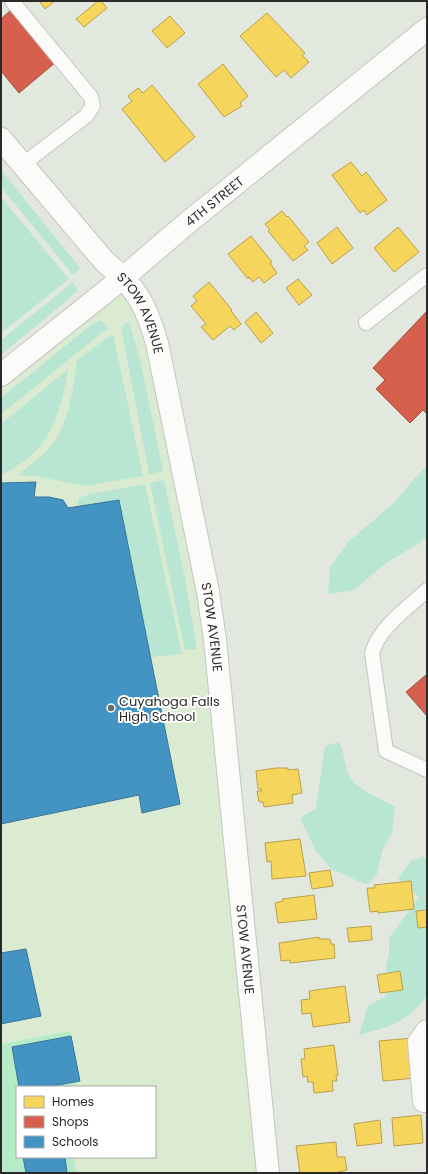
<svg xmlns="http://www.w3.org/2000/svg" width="428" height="1174" font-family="Poppins,sans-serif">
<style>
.education{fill:#dbebd2;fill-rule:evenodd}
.green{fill:#b8e6d2}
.pitch{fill:#b5ebc9}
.homes{fill:#f6d55c;stroke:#b8a14d}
.shops{fill:#d6604d;stroke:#a25042}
.schools{fill:#4393c3;stroke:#3b7395}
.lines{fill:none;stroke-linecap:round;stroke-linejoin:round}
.lane-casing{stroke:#c6c5c4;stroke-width:16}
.street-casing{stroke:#c6c5c4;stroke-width:24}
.secondary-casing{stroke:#c6c5c4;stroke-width:24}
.lane{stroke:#fbfcfa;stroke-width:14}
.street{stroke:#fbfcfa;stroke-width:22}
.secondary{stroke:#fbfcfa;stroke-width:22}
.poi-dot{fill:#6a6c68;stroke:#fff;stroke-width:1.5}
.labels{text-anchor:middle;stroke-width:4;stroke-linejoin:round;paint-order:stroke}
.street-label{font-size:13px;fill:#292929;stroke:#fff}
.poi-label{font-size:13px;fill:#292929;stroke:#fff;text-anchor:start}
</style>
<rect width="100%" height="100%" fill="#e3e8de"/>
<!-- education -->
<path class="education" d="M 124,277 L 139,297 L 208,592 L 268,1173 L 1,1173 L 1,375 ZM 17,1087 L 155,1087 L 155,1157 L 17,1157 Z"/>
<!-- green -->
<path class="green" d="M 1,170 L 80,268 L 73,275 L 1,187 Z
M 1,197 L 69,279 L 1,333 Z
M 73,282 L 78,291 L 1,355 L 1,340 Z
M 101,320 L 108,328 L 1,414 L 1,398 L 91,325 Z
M 129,322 L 141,364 L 163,471 L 149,474 L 121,327 Z
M 113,334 L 143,476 L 85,486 L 35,476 L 18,475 C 30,465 46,454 55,441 C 70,417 73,388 77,360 Z
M 68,369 C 64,397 55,432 35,452 C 25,462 13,469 1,475 L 1,424 Z
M 427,466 L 427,536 L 420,543 L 386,563 L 354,590 L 328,594 L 330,567 L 348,542 L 396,501 L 413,480 Z
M 164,480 L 185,578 L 197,649 L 185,650 L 150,483 Z
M 145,484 L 182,654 L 150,657 L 79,506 L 78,501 L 79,498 L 90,494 Z
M 339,742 C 345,753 344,768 351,778 C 360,792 381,798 395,807 L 392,833 L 383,848 L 377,874 L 367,885 L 331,869 L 316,851 L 300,818 L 316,808 L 325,746 Z
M 423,857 L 427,859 L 427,995 C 408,1023 390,1026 359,1035 L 368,1006 L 386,996 L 386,967 L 389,954 L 389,938 L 419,897 L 398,878 L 411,861 Z"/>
<!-- pitch -->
<path class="pitch" d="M 70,1031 L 80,1081 L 74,1087 L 17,1087 L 17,1157 L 74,1157 L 76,1173 L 1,1173 L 1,1044 Z"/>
<!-- homes -->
<path class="homes" d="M 39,1 L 55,1 L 45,9 Z
M 98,1 L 101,1 L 107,8 L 84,27 L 76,19 Z
M 267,13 L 305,53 L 302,55 L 309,62 L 291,78 L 284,70 L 276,77 L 240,36 Z
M 170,16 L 185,33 L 167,48 L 152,31 Z
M 223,64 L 248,96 L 240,103 L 242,106 L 224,117 L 198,84 Z
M 152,85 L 195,137 L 165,162 L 122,109 L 132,101 L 128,96 L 138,88 L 143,93 Z
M 351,162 L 362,176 L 366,172 L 387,200 L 367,215 L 364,210 L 360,213 L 332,175 Z
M 282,211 L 287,217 L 288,216 L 309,242 L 304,246 L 308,250 L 293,261 L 268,231 L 270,230 L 265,224 Z
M 337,227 L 353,248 L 332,264 L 317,243 Z
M 398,227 L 419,252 L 394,272 L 374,248 Z
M 251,236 L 272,262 L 270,263 L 277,273 L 264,283 L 259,277 L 253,282 L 249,277 L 248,279 L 228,254 Z
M 298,279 L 312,295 L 299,305 L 286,288 Z
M 209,282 L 232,310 L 231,311 L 241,324 L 234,330 L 230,326 L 213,340 L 201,327 L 206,324 L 191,306 L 197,301 L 193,296 Z
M 256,312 L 273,333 L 261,343 L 245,322 Z
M 276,768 L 288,768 L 288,770 L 298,769 L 302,793 L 292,795 L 293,803 L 264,807 L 263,802 L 259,802 L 257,791 L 262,791 L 262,789 L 258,789 L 256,771 Z
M 300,839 L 306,876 L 272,879 L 271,861 L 267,862 L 265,843 Z
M 330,870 L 333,886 L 312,889 L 309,873 Z
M 411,881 L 414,909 L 378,913 L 378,911 L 370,912 L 367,888 L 375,888 L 374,885 Z
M 314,895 L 317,919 L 278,923 L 275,903 L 283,901 L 282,899 Z
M 427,910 L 427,927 L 418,928 L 416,911 Z
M 371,926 L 372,940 L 349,942 L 347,928 Z
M 319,937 L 319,939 L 330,939 L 331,944 L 334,944 L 335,958 L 290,963 L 290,960 L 281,961 L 279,943 Z
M 400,971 L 403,990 L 380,993 L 377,975 Z
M 345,986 L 350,1022 L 313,1027 L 311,1013 L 302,1014 L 301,1000 L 310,999 L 309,991 Z
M 413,1038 L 416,1078 L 383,1081 L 379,1041 Z
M 334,1045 L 338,1075 L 336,1075 L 337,1081 L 332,1081 L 333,1091 L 314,1093 L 313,1082 L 308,1082 L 307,1076 L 303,1077 L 301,1059 L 305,1059 L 304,1049 Z
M 421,1115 L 423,1143 L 394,1146 L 392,1118 Z
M 380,1120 L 382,1143 L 357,1146 L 354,1124 Z
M 336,1142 L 337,1157 L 345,1157 L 347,1170 L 335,1173 L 300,1173 L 296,1146 Z"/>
<!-- shops -->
<path class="shops" d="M 12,9 L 56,62 L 19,93 L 1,71 L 1,19 Z
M 427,311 L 427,414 L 423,410 L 410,423 L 376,389 L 385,380 L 373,368 Z
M 427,674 L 427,716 L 406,692 Z"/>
<!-- schools -->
<path class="schools" d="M 36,482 L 34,497 L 49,497 L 63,500 L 68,508 L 119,500 L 180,804 L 142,813 L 139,795 L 1,824 L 1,483 Z
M 26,949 L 41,1016 L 1,1024 L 1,953 Z
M 71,1036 L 80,1081 L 47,1087 L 19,1087 L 12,1047 Z
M 23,1157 L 65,1157 L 67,1173 L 26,1173 Z"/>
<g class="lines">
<defs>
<path id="lane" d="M 12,1 L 91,97 L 93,106 L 86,116 L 22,165
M 366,323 L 427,275
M 427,590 C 407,609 380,626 372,653 L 386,751 L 427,770"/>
<g id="street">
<path id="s1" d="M 1,139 L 105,262 C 136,286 146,305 157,343 L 208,592 L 215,640 L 268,1173"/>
<path d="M 424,1101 L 419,1042 L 427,1031"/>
</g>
<g id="secondary">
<path id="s2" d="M 1,375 L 124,277 L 186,224 L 427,29"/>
</g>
</defs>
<!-- lane casing -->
<use href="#lane" class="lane-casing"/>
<!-- street casing -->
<use href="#street" class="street-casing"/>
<!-- secondary casing -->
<use href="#secondary" class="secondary-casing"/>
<!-- lane -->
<use href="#lane" class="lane"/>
<!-- street -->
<use href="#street" class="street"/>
<!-- secondary -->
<use href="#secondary" class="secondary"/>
</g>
<!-- markers -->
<circle class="poi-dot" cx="111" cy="708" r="4"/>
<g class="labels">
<!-- street labels -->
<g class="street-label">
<text dy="5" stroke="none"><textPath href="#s2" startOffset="275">4TH STREET</textPath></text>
<text dy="5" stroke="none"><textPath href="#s1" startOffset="225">STOW AVENUE</textPath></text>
<text dy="5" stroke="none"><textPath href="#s1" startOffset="549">STOW AVENUE</textPath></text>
<text dy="5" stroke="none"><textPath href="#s1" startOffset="873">STOW AVENUE</textPath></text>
</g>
<!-- poi labels -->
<g class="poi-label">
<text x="119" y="706">Cuyahoga Falls<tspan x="119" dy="15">High School</tspan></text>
</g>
</g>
<!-- border -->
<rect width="428" height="1174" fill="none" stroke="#292929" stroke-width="4"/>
<!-- legend -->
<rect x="16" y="1086" width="140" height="72" fill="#ffffff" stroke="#a9a9a9"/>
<rect x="24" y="1096" width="20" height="12" fill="#f6d55c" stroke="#a9a9a9"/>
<text x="52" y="1106" font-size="12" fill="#292929">Homes</text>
<rect x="24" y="1116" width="20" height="12" fill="#d6604d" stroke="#a9a9a9"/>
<text x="52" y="1126" font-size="12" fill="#292929">Shops</text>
<rect x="24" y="1136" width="20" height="12" fill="#4393c3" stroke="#a9a9a9"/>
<text x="52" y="1146" font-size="12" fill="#292929">Schools</text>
</svg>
